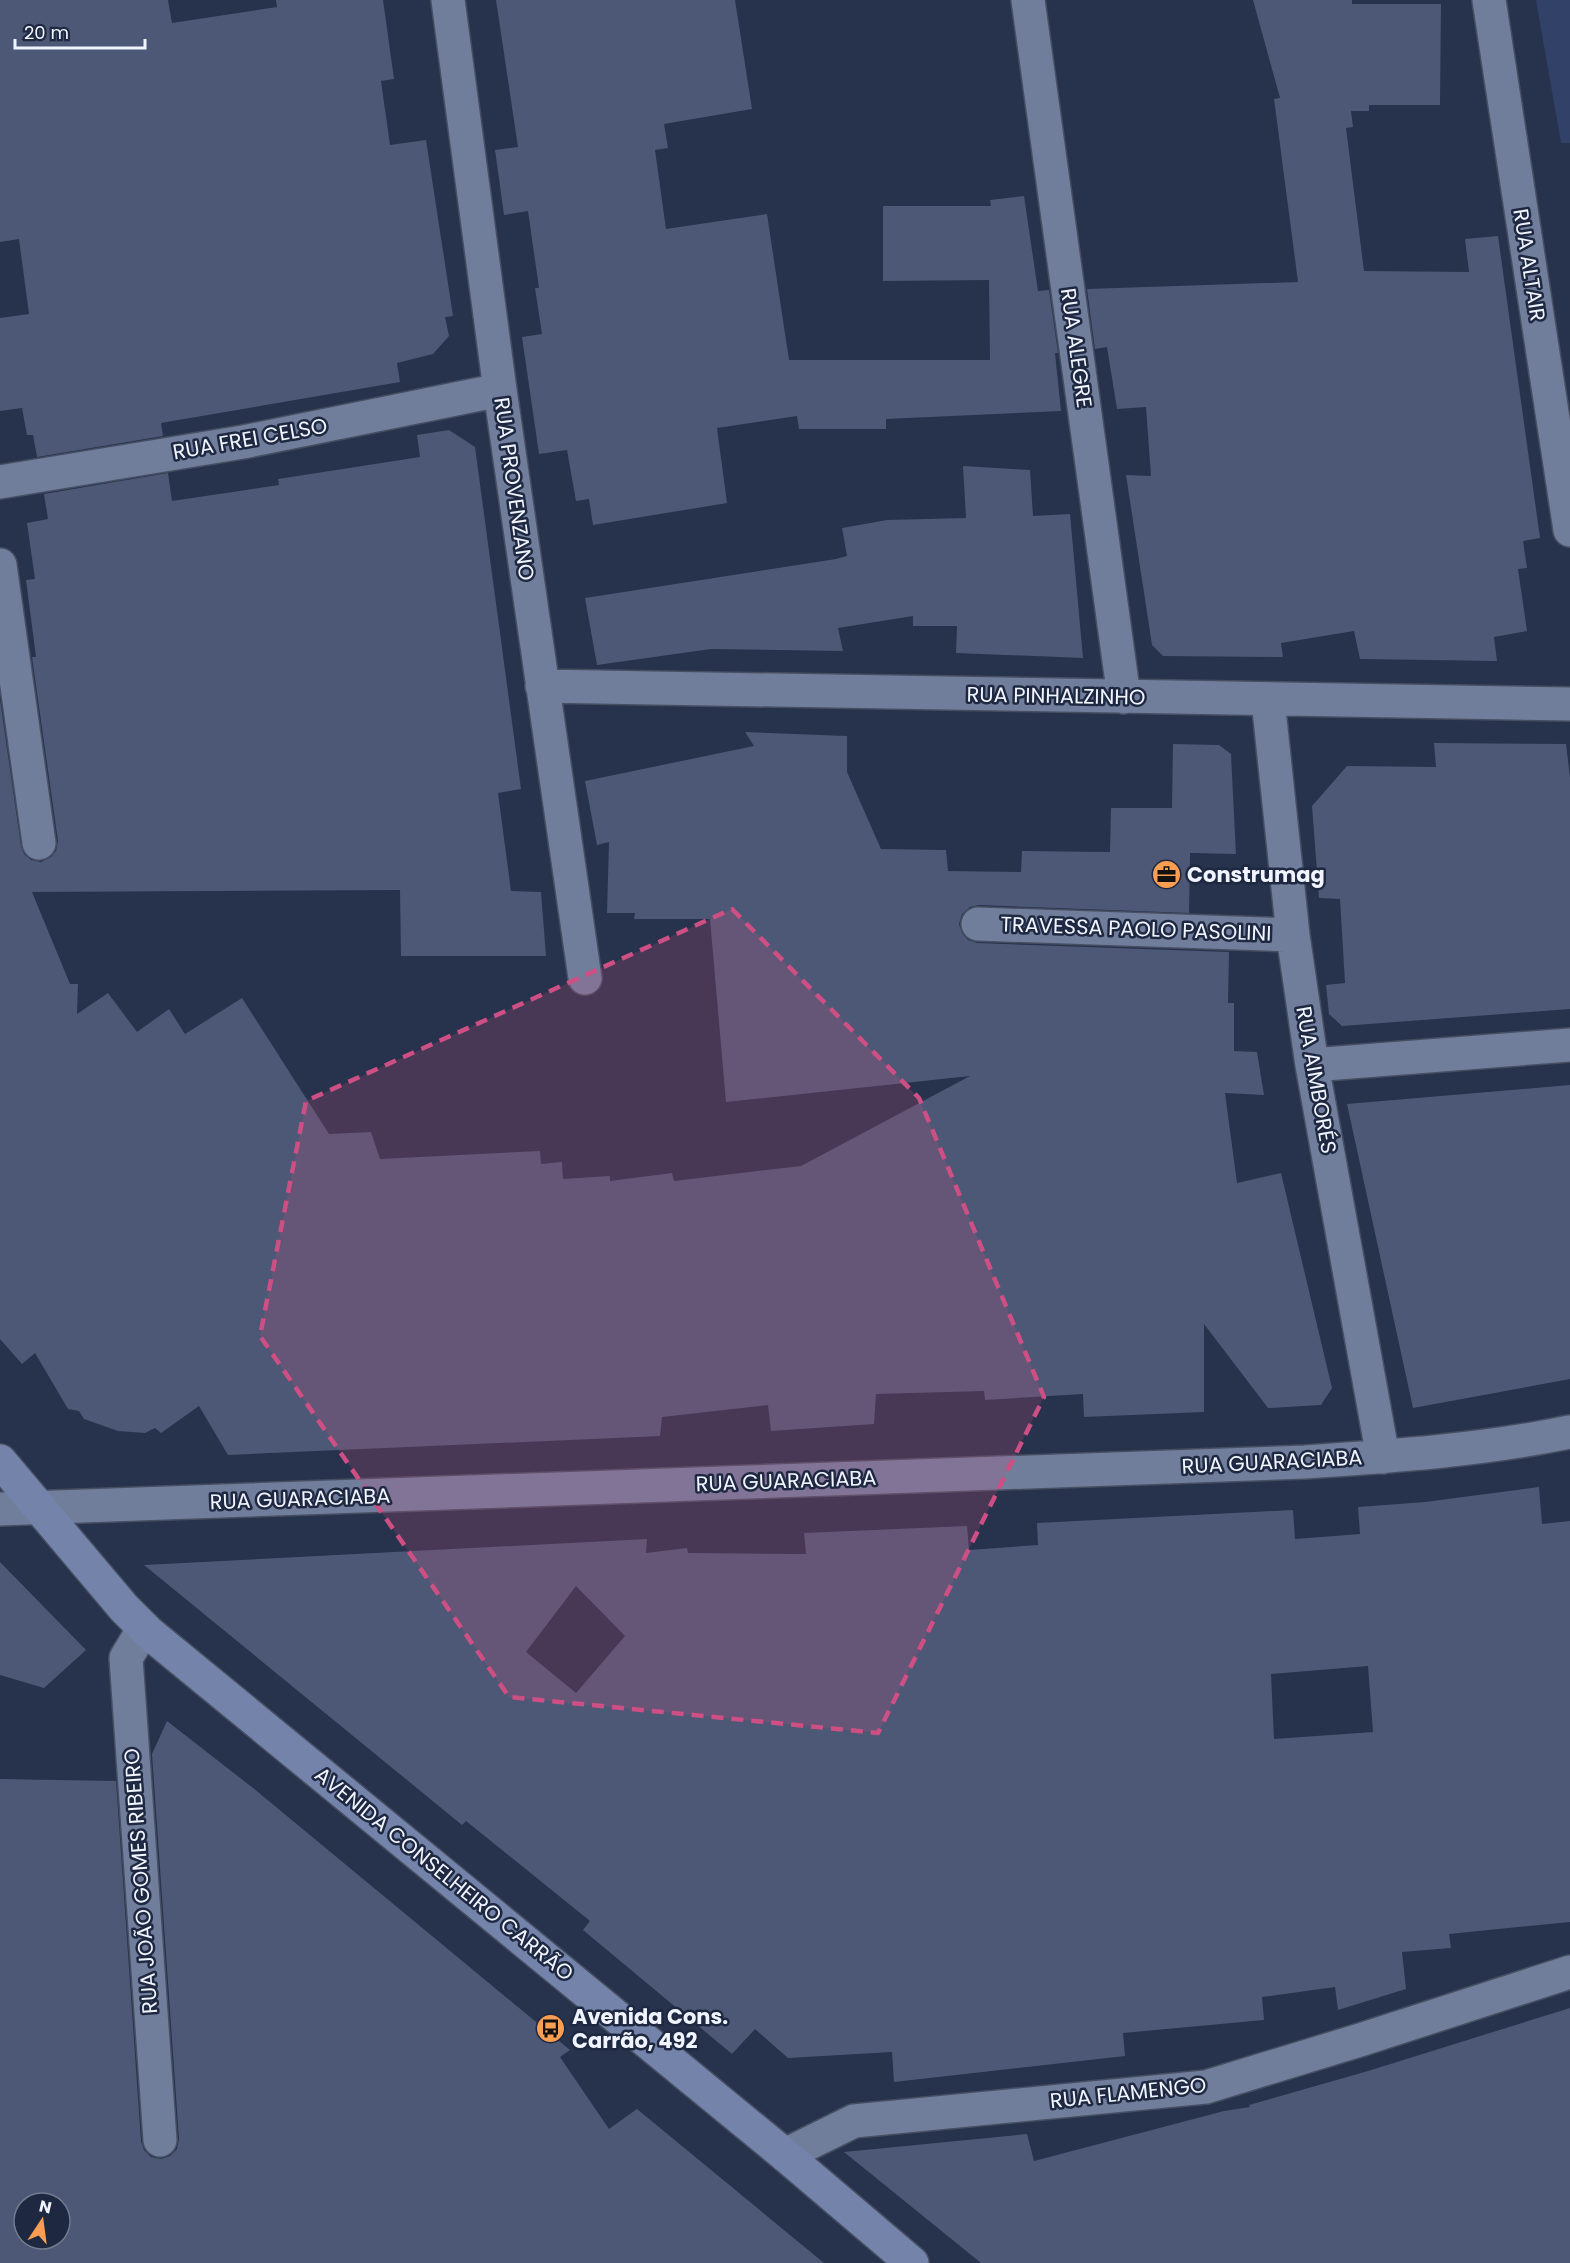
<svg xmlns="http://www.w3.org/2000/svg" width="1570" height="2263" font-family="Poppins,sans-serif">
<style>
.green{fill:#324168}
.building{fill:#4c5875;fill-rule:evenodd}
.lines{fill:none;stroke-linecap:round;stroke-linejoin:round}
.minor-casing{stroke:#464e62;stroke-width:36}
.secondary-casing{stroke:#464e62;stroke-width:36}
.minor{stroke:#707d9b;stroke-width:33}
.secondary{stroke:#7383a9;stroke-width:33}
.marked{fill:#ce4f84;fill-opacity:0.2;stroke:#ce4f84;stroke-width:4.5;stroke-dasharray:12 8;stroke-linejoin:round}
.labels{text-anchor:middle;stroke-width:5;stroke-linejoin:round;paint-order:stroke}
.street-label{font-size:21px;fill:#f0f4ff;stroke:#1e2841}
.poi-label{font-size:21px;font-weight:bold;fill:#f0f4ff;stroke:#1e2841;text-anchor:start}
</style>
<rect width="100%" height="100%" fill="#27324c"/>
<!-- green -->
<path class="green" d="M 1536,0 L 1570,0 L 1570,143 L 1561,143 Z"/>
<!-- building -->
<path class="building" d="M 0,0 L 168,0 L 172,23 L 277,7 L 276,0 L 383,0 L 394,79 L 381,81 L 390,145 L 426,140 L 453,316 L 445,317 L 449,336 L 433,354 L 397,363 L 400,382 L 161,423 L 163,436 L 37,457 L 33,435 L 27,435 L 22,408 L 0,411 L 0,318 L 29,314 L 19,239 L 0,242 Z
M 496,0 L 735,0 L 752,109 L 664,124 L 668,148 L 655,150 L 666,229 L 767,214 L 789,360 L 990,360 L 989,280 L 883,281 L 883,206 L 991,206 L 990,200 L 1024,196 L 1038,291 L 1049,290 L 1058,353 L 1055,353 L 1061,411 L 886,419 L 886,429 L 799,429 L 797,416 L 717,428 L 727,503 L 593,525 L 589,499 L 576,501 L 567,450 L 539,454 L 522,337 L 542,334 L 535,288 L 539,288 L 528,211 L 504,215 L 495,150 L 518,147 Z
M 1253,0 L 1352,0 L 1352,4 L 1441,4 L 1440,105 L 1369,105 L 1369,111 L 1351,111 L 1353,127 L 1346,128 L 1364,271 L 1469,272 L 1465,239 L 1498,236 L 1540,538 L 1523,541 L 1527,568 L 1518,569 L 1527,631 L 1494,637 L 1497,661 L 1360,659 L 1354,631 L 1281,643 L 1283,657 L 1163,656 L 1152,645 L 1126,475 L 1151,476 L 1146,407 L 1117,409 L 1107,347 L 1095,349 L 1087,289 L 1298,282 L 1274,99 L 1280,98 Z
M 449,430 L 475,447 L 521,789 L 498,793 L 511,891 L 541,892 L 546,956 L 401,956 L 400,890 L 32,892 L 70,984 L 78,984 L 77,1014 L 108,993 L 137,1032 L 169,1009 L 185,1034 L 242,998 L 329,1134 L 371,1132 L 380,1159 L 540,1151 L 541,1164 L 562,1162 L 563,1179 L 610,1176 L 610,1181 L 672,1173 L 674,1181 L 801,1166 L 970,1076 L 726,1102 L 710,919 L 634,919 L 635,913 L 607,913 L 609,842 L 597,845 L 585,781 L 754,746 L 745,732 L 847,736 L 847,772 L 881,849 L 946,850 L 948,871 L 1021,872 L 1022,851 L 1110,852 L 1111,808 L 1172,808 L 1173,744 L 1219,745 L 1231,754 L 1236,854 L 1190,853 L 1189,913 L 979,905 L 970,907 L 962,914 L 959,924 L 962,933 L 968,940 L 977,943 L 1229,952 L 1228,1003 L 1234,1003 L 1234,1051 L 1257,1052 L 1264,1095 L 1225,1093 L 1237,1183 L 1281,1173 L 1332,1388 L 1321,1405 L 1268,1408 L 1204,1324 L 1204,1412 L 1084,1417 L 1083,1394 L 985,1400 L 984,1391 L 876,1394 L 874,1424 L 771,1431 L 768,1405 L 662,1417 L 660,1436 L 228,1455 L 199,1406 L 161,1433 L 155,1428 L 145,1433 L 118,1431 L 84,1419 L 79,1411 L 68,1409 L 35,1353 L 22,1364 L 0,1339 L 0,700 L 21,846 L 24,854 L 31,860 L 41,862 L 51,857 L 56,851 L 58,841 L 32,657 L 36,657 L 26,580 L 35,579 L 27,523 L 48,519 L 44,494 L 168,473 L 172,501 L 279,485 L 278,479 L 420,457 L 417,435 Z
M 963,466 L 1030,470 L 1033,516 L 1070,514 L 1083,658 L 956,653 L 957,626 L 913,626 L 913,616 L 838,628 L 843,651 L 711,649 L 597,665 L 585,598 L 836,559 L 847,556 L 842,528 L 887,520 L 966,518 Z
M 1434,743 L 1566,744 L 1570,777 L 1570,1009 L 1342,1026 L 1329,1014 L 1326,985 L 1345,983 L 1340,899 L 1319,898 L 1312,806 L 1347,766 L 1436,767 Z
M 1570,1085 L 1570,1379 L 1413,1408 L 1347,1104 Z
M 1539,1487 L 1542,1524 L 1570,1521 L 1570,1922 L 1449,1934 L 1451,1948 L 1402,1952 L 1406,1989 L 1338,2010 L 1335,1987 L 1262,1997 L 1264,2020 L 1123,2033 L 1125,2056 L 894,2082 L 892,2052 L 788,2058 L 755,2029 L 732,2054 L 583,1930 L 590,1921 L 466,1821 L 462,1825 L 144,1565 L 647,1539 L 646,1553 L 687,1548 L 688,1553 L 806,1554 L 804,1533 L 967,1526 L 969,1550 L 1038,1545 L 1037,1523 L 1293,1510 L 1295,1539 L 1360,1534 L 1358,1507 L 1425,1502 ZM 576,1586 L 625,1636 L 576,1693 L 526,1652 ZM 1368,1666 L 1373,1732 L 1274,1739 L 1271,1674 Z
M 0,1562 L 86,1650 L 44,1688 L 0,1675 Z
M 167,1721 L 253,1788 L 570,2050 L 560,2057 L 609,2129 L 637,2109 L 824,2263 L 0,2263 L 0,1779 L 116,1781 L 141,2141 L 144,2150 L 151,2157 L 161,2159 L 170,2156 L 177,2149 L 179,2139 L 152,1754 ZM 24,2203 L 60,2203 L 60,2239 L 24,2239 Z
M 1570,2008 L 1570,2263 L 981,2263 L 844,2152 L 1027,2134 L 1034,2161 L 1224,2111 L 1250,2107 L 1249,2105 L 1368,2071 Z"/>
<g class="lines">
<defs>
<path id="minor" d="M 448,0 L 500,390 L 585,978
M 1028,0 L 1124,697
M 1489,0 L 1570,530
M 0,482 L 243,442 L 500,390
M 0,565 L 39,843
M 542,686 L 1570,704
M 1268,700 L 1293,935 L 1312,1065 L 1383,1457
M 978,924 L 1293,935
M 1312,1065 L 1570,1045
M 0,1509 L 1305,1462 C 1394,1456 1483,1450 1570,1432
M 144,1628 L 126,1658 L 160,2140
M 785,2155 L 854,2121 L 1206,2087 L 1360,2040 L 1570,1972"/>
<path id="secondary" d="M 0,1461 L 124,1608 L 148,1632 L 785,2155 L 912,2263"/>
</defs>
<!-- minor casing -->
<use href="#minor" class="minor-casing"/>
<!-- secondary casing -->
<use href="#secondary" class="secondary-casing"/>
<!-- minor -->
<use href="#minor" class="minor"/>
<!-- secondary -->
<use href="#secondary" class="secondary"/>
</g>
<!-- marked area -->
<path class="marked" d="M 732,909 L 919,1098 L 1044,1397 L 878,1733 L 509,1697 L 260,1336 L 306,1101 Z"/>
<!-- icons -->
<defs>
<symbol id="office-disc" viewBox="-11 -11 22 22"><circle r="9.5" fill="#fb9e52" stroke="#1e2841"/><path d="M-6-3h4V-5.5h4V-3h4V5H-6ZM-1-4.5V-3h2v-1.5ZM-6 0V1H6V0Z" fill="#111"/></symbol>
<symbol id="bus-disc" viewBox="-11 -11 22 22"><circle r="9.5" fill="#fb9e52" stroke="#1e2841"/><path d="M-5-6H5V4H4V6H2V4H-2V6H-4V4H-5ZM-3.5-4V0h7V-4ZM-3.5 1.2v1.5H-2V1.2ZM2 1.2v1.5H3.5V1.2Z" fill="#111"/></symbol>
</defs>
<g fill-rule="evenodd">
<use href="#office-disc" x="1150" y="858" width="33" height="33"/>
<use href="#bus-disc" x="534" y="2012" width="33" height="33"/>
</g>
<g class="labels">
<!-- street labels -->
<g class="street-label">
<text transform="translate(1529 265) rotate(81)" y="7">RUA ALTAIR</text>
<text transform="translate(1076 348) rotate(82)" y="7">RUA ALEGRE</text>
<text transform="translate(250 439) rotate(-10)" y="7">RUA FREI CELSO</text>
<text transform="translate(514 489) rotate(82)" y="7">RUA PROVENZANO</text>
<text transform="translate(1056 696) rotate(1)" y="7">RUA PINHALZINHO</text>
<text transform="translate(1136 929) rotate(2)" y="7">TRAVESSA PAOLO PASOLINI</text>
<text transform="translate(1316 1080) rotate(80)" y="7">RUA AIMBORÉS</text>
<text transform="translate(1272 1462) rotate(-3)" y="7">RUA GUARACIABA</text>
<text transform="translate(786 1481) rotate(-2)" y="7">RUA GUARACIABA</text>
<text transform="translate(300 1499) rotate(-2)" y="7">RUA GUARACIABA</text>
<text transform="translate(444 1874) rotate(39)" y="7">AVENIDA CONSELHEIRO CARRÃO</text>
<text transform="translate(141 1881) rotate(-94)" y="7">RUA JOÃO GOMES RIBEIRO</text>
<text transform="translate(1128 2093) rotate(-6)" y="7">RUA FLAMENGO</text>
</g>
<!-- poi labels -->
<g class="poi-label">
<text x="1187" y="882">Construmag</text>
<text x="572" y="2024">Avenida Cons.<tspan x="572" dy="24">Carrão, 492</tspan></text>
</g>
</g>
<!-- north arrow -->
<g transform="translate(42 2221) rotate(13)"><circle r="28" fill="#1e2841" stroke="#727a8d" stroke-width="1.5"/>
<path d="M0-4.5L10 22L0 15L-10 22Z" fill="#fb9e52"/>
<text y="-9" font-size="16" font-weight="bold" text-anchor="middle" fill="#f0f4ff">N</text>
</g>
<!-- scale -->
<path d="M15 39v9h130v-9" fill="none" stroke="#f0f4ff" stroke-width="3"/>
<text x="24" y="39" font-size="18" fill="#f0f4ff" stroke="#1e2841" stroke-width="4.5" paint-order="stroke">20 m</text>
</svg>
